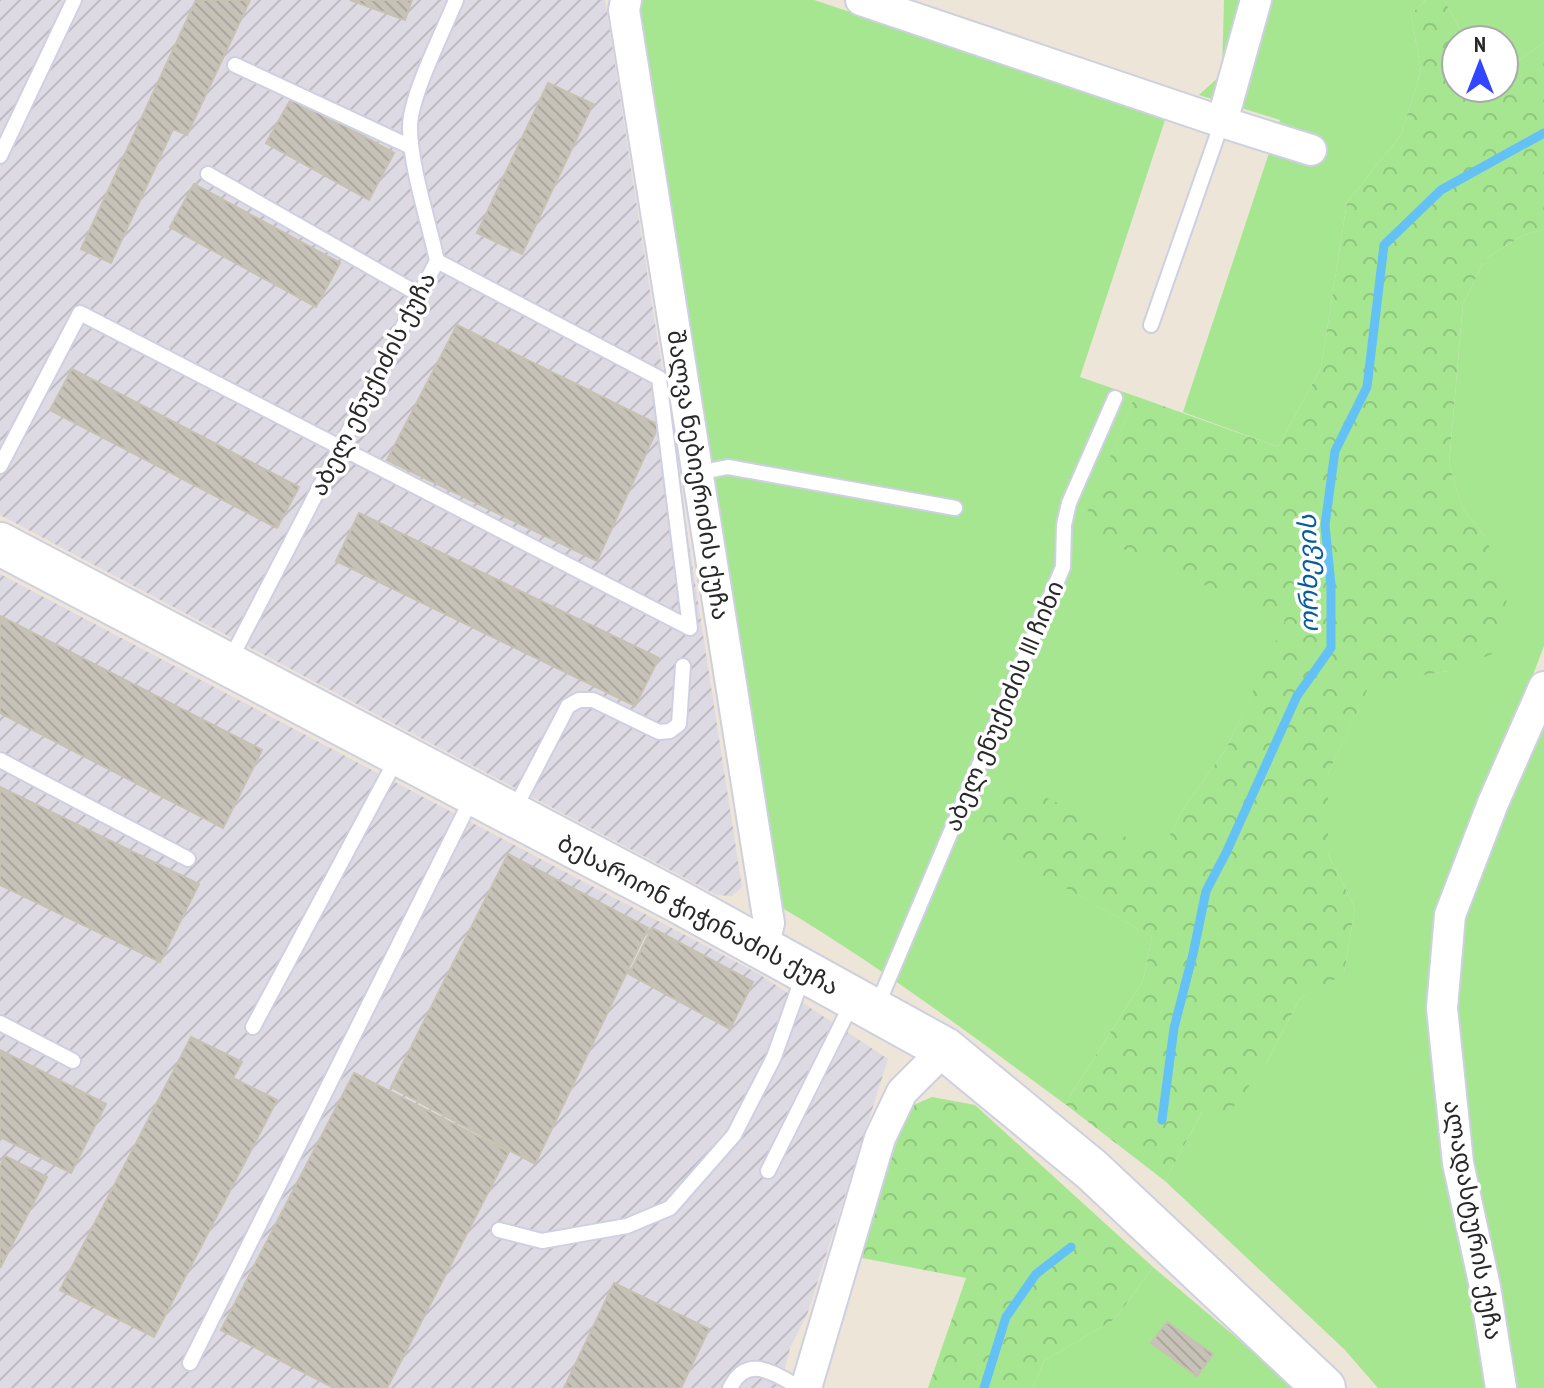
<svg xmlns="http://www.w3.org/2000/svg" width="1544" height="1388" font-family="'PT Sans Narrow','Noto Sans Georgian',sans-serif">
<style>
.industrial{fill:url(#industrial-furrows)}
.grass{fill:#a6e691}
.forest{fill:url(#forest-crowns)}
.lines{fill:none;stroke-linecap:round;stroke-linejoin:round}
.stream{stroke:#64c1f5;stroke-width:9}
.building{fill:url(#building-back-hatch);stroke:#c7c1b2;stroke-width:2}
.lane-casing{stroke:#ced0e2;stroke-width:18}
.street-casing{stroke:#ced0e2;stroke-width:34}
.secondary-casing{stroke:#ced0e2;stroke-width:46}
.lane{stroke:#fff;stroke-width:14}
.street{stroke:#fff;stroke-width:30}
.secondary{stroke:#fff;stroke-width:42}
.labels{text-anchor:middle;stroke-width:7;stroke-linejoin:round;paint-order:stroke}
.street-label{font-size:24px;fill:#282828;stroke:#fff}
.water-label{font-size:26px;font-style:italic;fill:#065c9e;stroke:#fff}
</style>
<defs>
<pattern id="industrial-furrows" width="10" height="10" patternUnits="userSpaceOnUse" patternTransform="scale(2)"><rect width="10" height="10" fill="#dddae3"/><path d="M-1 1l2-2M0 10L10 0M9 11l2-2" fill="none" stroke="#bebbc3"/></pattern>
<pattern id="forest-crowns" width="20" height="18" patternUnits="userSpaceOnUse" patternTransform="scale(2)"><rect width="20" height="18" fill="#a6e691"/><path d="M2 6a3 3 0 1 1 6 0M12 15a3 3 0 1 1 6 0" fill="none" stroke="#8fc57d"/></pattern>
<pattern id="building-back-hatch" width="6" height="6" patternUnits="userSpaceOnUse" patternTransform="scale(2)"><rect width="6" height="6" fill="#c7c2b8"/><path d="M-1 5l2 2M0 0l6 6M5-1l2 2" fill="none" stroke="#aba79e"/></pattern>
</defs>
<rect width="100%" height="100%" fill="#ece5d8"/>
<!-- industrial -->
<path class="industrial" d="M 0,0 L 605,0 L 742,887 L 732,896 L 717,895 L 0,515 Z
M 0,574 L 759,974 L 888,1059 L 808,1312 L 790,1348 L 780,1388 L 0,1388 Z"/>
<!-- grass -->
<path class="grass" d="M 635,0 L 814,0 L 1166,117 L 1080,377 L 1135,396 L 1081,530 L 1286,621 L 1226,749 L 1183,809 L 1160,855 L 1001,776 L 977,837 L 1152,937 L 1143,981 L 1065,1104 C 971,1035 879,965 779,906 Z
M 1224,0 L 1426,0 L 1411,14 L 1421,71 L 1401,135 L 1347,202 L 1321,368 L 1278,447 L 1183,412 L 1280,120 L 1199,95 L 1222,74 Z
M 1444,0 L 1544,0 L 1544,43 L 1504,70 L 1504,40 L 1466,40 Z
M 1544,229 L 1544,646 L 1441,914 L 1491,1388 L 1378,1388 L 1344,1349 L 1165,1181 L 1202,1112 L 1267,1062 L 1299,1000 L 1344,973 L 1355,908 L 1328,854 L 1328,774 L 1370,683 L 1448,671 L 1485,537 L 1463,509 L 1449,464 L 1463,304 L 1485,259 L 1522,236 Z
M 1544,705 L 1544,1388 L 1504,1388 L 1447,1009 L 1454,918 Z
M 1153,1267 L 1296,1388 L 1033,1388 L 1044,1361 L 1115,1319 Z"/>
<!-- forest -->
<path class="forest" d="M 1426,0 L 1444,0 L 1466,40 L 1456,40 L 1456,88 L 1504,88 L 1504,70 L 1544,43 L 1544,229 L 1522,236 L 1485,259 L 1463,304 L 1449,464 L 1463,509 L 1485,537 L 1509,592 L 1492,654 L 1448,671 L 1370,684 L 1328,774 L 1328,854 L 1355,908 L 1344,974 L 1299,1000 L 1267,1062 L 1231,1110 L 1202,1112 L 1165,1181 L 1065,1104 L 1143,981 L 1152,937 L 976,837 L 1001,775 L 1160,854 L 1183,809 L 1226,749 L 1285,621 L 1080,530 L 1135,396 L 1278,447 L 1321,368 L 1347,202 L 1401,135 L 1421,71 L 1411,14 Z
M 932,1097 L 975,1105 L 1153,1267 L 1115,1319 L 1044,1361 L 1033,1388 L 928,1388 L 966,1278 L 857,1257 L 909,1107 Z"/>
<g class="lines">
<!-- stream -->
<path class="stream" d="M 1162,1120 L 1174,1028 L 1193,954 L 1206,891 L 1226,853 L 1297,696 L 1331,648 L 1331,585 L 1325,525 L 1335,451 L 1367,387 L 1384,245 L 1441,190 L 1544,133
M 984,1388 L 1006,1317 L 1036,1274 L 1071,1247"/>
</g>
<!-- building -->
<path class="building" d="M 196,0 L 250,0 L 187,135 L 173,129 L 111,263 L 81,249 Z
M 350,0 L 412,0 L 405,20 Z
M 548,83 L 593,104 L 522,254 L 477,233 Z
M 292,97 L 394,153 L 369,200 L 266,143 Z
M 194,184 L 340,263 L 316,307 L 170,227 Z
M 457,325 L 659,425 L 597,561 L 387,460 Z
M 72,369 L 299,487 L 277,528 L 50,410 Z
M 359,513 L 659,658 L 635,706 L 336,561 Z
M 0,616 L 262,750 L 223,828 L 0,713 Z
M 0,787 L 199,884 L 160,962 L 0,885 Z
M 508,854 L 648,928 L 535,1164 L 391,1087 Z
M 652,928 L 753,982 L 730,1029 L 629,974 Z
M 191,1037 L 242,1062 L 233,1078 L 277,1100 L 154,1337 L 60,1290 Z
M 0,1050 L 106,1104 L 71,1173 L 0,1137 Z
M 354,1073 L 509,1152 L 387,1388 L 334,1388 L 221,1330 Z
M 5,1156 L 47,1177 L 0,1268 L 0,1166 Z
M 614,1283 L 709,1329 L 681,1388 L 564,1388 Z
M 1167,1322 L 1213,1354 L 1197,1376 L 1151,1343 Z"/>
<g class="lines">
<defs>
<path id="lane" d="M 235,65 L 411,147
M 0,156 L 74,0
M 208,174 L 420,295
M 437,261 L 659,378 L 690,628
M 1151,325 L 1222,122
M 0,466 L 80,313 L 690,628
M 697,473 L 728,467 L 955,508
M 230,660 L 437,261 C 429,223 410,165 410,128 C 409,98 444,30 456,0
M 0,760 L 188,859
M 514,810 L 568,706 L 579,700 L 593,700 L 659,732 L 670,731 L 679,724 L 683,666
M 877,1006 L 1063,567 L 1064,525 L 1069,503 L 1115,398
M 0,1023 L 73,1061
M 253,1027 L 397,758
M 768,1171 L 852,1003
M 499,1230 L 542,1241 L 627,1226 L 670,1208 L 734,1135 L 774,1057 L 803,976
M 190,1363 L 472,798
M 730,1388 C 748,1352 775,1375 801,1388"/>
<path id="street" d="M 626,0 L 624,10 L 769,923 L 763,949
M 861,0 L 1222,122 L 1256,0
M 1222,122 L 1311,150
M 806,1388 L 880,1138 L 902,1092 L 945,1049
M 1501,1388 L 1485,1287 L 1458,1163 L 1442,1008 L 1450,915 L 1493,803 L 1544,687"/>
<path id="secondary" d="M 0,544 L 679,902 L 945,1049 L 1092,1170 L 1324,1388"/>
</defs>
<!-- lane casing -->
<use href="#lane" class="lane-casing"/>
<!-- street casing -->
<use href="#street" class="street-casing"/>
<!-- secondary casing -->
<use href="#secondary" class="secondary-casing"/>
<!-- lane -->
<use href="#lane" class="lane"/>
<!-- street -->
<use href="#street" class="street"/>
<!-- secondary -->
<use href="#secondary" class="secondary"/>
</g>
<g class="labels">
<!-- street labels -->
<g class="street-label">
<text transform="translate(373 384) rotate(-63)" y="8">აბელ ენუქიძის ქუჩა</text>
<text transform="translate(698 475) rotate(81)" y="8">შალვა ნებიერიძის ქუჩა</text>
<text transform="translate(1004 706) rotate(-67)" y="8">აბელ ენუქიძის III ჩიხი</text>
<text transform="translate(698 915) rotate(28)" y="8">ბესარიონ ჭიჭინაძის ქუჩა</text>
<text transform="translate(1473 1220) rotate(80)" y="8">ალადასტურის ქუჩა</text>
</g>
<!-- water labels -->
<g class="water-label">
<text transform="translate(1308 574) rotate(-91)" y="9">ორხევის</text>
</g>
</g>
<!-- north arrow -->
<g transform="translate(1480 64)"><circle r="38" fill="#ffffff" stroke="#a9a9a9" stroke-width="2"/>
<path d="M0-6L14 30L0 20L-14 30Z" fill="#3245ff"/>
<text y="-12" font-size="22" font-weight="bold" text-anchor="middle" fill="#282828">N</text>
</g>
</svg>
